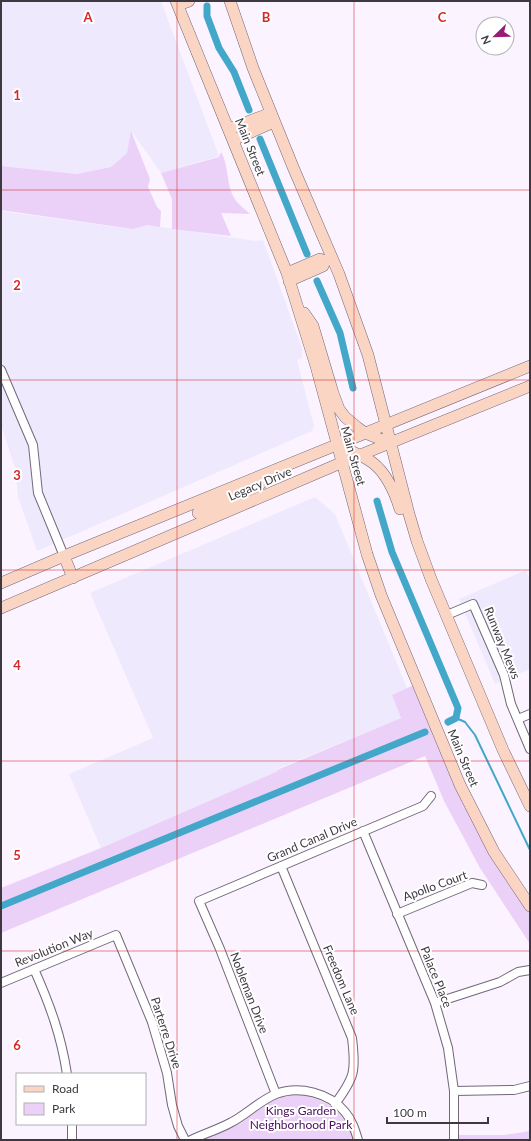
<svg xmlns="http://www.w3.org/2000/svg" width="531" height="1141" font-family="Lato,sans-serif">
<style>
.commercial{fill:#efe9fe}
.green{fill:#ebd1f7}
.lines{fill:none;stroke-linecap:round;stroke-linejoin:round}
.stream{stroke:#42a7c9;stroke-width:2}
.canal{stroke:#42a7c9;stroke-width:7}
.street-casing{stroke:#736778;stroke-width:10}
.secondary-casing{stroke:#736778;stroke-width:12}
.street{stroke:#fff;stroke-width:8}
.secondary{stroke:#fbd5c4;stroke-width:11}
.grid{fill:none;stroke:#d62828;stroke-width:1;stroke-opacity:0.55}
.labels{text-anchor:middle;stroke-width:4;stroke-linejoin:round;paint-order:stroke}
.street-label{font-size:12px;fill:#3e3840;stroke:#fff}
.park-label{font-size:12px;fill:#470d5c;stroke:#fff}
.grid-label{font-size:13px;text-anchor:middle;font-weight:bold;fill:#d62828;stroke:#fff;stroke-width:4;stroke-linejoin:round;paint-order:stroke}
</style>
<rect width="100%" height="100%" fill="#fbf3ff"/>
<!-- commercial -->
<path class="commercial" d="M 1,1 L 161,1 L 219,156 L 161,173 L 132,132 L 127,153 L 111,167 L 77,174 L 1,166 Z
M 1,211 L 132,229 L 147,225 L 256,241 L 263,240 L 302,348 L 302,358 L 297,360 L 314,426 L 312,431 L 37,551 L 18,497 L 15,468 L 1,425 Z
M 315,497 L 335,514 L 407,688 L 392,695 L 401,718 L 277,769 L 278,771 L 101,848 L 69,774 L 153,738 L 90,593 Z
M 526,570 L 530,580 L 530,669 L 495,684 L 459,599 Z"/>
<!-- green -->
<path class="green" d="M 131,131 L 150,179 L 148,187 L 157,207 L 161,211 L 160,227 L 147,225 L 133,229 L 1,210 L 1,166 L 77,174 L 111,167 L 127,153 Z
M 221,152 C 229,166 226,182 233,196 C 236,203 245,209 250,214 L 221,213 L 231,236 L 172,229 L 172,199 L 161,173 L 219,157 Z
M 416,684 L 447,763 L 530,910 L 530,944 L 480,868 L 444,801 L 425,756 L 1,933 L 1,888 L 101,848 L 278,771 L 277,770 L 401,718 L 392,695 Z
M 302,1095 C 327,1100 348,1113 352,1140 L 202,1140 L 241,1123 L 268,1103 L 283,1096 Z
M 530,1131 L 530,1140 L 457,1140 L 457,1135 L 504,1135 Z"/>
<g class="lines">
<!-- stream -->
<path class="stream" d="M 456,718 L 465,722 L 475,735 L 530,850"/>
<!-- canal -->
<path class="canal" d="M 207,6 L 207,16 L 219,48 L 234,72 L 249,110
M 260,139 L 307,254
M 317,281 L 340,333 L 353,388
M 377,501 L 392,552 L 458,708 L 456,718 L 448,722
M 1,906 L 425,732"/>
<defs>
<path id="street" d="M 1,370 L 33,445 L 38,493 L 64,556
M 447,615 L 473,604 L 504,675 L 511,704 L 530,749
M 518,719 L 530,714
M 363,831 L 435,1003 L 448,1048 L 454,1091 L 454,1140
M 281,866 L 352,1038 C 356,1071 355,1077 335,1104
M 397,914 L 472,883 L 482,885
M 34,969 C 50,1005 61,1035 67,1074
M 1,983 L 116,935 L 152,1022 L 167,1073 L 172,1105 L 178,1126 L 185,1140
M 435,1003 L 500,982 L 518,972 L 530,970
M 454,1091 L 514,1090 L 530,1086
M 276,1094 L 220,949 L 199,901 L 423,806 L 431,796
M 72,1140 L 72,1124
M 191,1140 C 203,1134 217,1130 230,1123 C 246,1115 259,1101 276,1094 C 299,1085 330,1093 345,1112 C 352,1120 355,1130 358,1140"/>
<path id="secondary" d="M 176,1 L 287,273 L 316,366 L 367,554 L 381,595 L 460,785 L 494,852 L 530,906
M 230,1 L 253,68 L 293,167 L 339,274 L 368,355 L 409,514 L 417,541 L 431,579 L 503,750 L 530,806
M 178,5 L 189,1
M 229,129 L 271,113
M 233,140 L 274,122
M 287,273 L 320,259 L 325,261
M 289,281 L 323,266 L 325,261 L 332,258
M 304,313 L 313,326 L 333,393 L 339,409 L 345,417 L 358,428 L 365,433 L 390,443
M 337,445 C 348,450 364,456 373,463 C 387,474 395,493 400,509
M 198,513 L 208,508 L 258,486 L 270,475
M 64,556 L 73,578
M 1,583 L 64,556 L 530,366
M 1,608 L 343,462 L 530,386"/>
</defs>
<!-- street casing -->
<use href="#street" class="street-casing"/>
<!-- secondary casing -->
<use href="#secondary" class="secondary-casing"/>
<!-- street -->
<use href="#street" class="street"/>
<!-- secondary -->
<use href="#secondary" class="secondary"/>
</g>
<!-- grid -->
<path class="grid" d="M 177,1 L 177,1140M 354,1 L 354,1140M 1,190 L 530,190M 1,380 L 530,380M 1,570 L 530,570M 1,761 L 530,761M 1,951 L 530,951"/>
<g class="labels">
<!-- street labels -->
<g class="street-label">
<text transform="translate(250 147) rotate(68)" y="4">Main Street</text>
<text transform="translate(353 456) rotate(74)" y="4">Main Street</text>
<text transform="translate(260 484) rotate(-23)" y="4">Legacy Drive</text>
<text transform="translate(502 643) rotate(68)" y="4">Runway Mews</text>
<text transform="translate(463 758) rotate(67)" y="4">Main Street</text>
<text transform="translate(312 840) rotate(-23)" y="4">Grand Canal Drive</text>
<text transform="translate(435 886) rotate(-20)" y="4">Apollo Court</text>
<text transform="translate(54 948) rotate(-22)" y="4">Revolution Way</text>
<text transform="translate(436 977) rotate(68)" y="4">Palace Place</text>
<text transform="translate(341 980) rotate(67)" y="4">Freedom Lane</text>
<text transform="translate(249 993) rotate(69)" y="4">Nobleman Drive</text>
<text transform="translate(166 1033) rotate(72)" y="4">Parterre Drive</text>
</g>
<!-- park labels -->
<g class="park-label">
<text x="301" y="1115">Kings Garden<tspan x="301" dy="14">Neighborhood Park</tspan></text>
</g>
</g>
<g class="grid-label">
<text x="88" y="22">A</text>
<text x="266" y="22">B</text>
<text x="442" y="22">C</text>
<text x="17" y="100">1</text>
<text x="17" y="290">2</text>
<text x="17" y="480">3</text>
<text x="17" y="670">4</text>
<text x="17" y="860">5</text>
<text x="17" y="1050">6</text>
</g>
<!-- border -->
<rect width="531" height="1141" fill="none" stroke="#3e3840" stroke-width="4"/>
<!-- legend -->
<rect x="16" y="1073" width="130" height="52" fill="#ffffff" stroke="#b2afb3"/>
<rect x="24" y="1086" width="20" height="6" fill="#fbd5c4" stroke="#b2afb3"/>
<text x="52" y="1093" font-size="12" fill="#3e3840">Road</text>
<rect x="24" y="1103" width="20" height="12" fill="#ebd1f7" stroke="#b2afb3"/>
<text x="52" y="1113" font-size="12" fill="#3e3840">Park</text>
<!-- north arrow -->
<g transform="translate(495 36) rotate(247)"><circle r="19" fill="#ffffff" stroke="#b2afb3"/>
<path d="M0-3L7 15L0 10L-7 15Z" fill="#981c75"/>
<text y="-6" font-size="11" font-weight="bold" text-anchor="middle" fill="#3e3840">N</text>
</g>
<!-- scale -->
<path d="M387 1117v6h101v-6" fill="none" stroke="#3e3840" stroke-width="2"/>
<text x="393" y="1117" font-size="12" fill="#3e3840" stroke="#ffffff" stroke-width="3" paint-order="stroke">100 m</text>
</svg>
